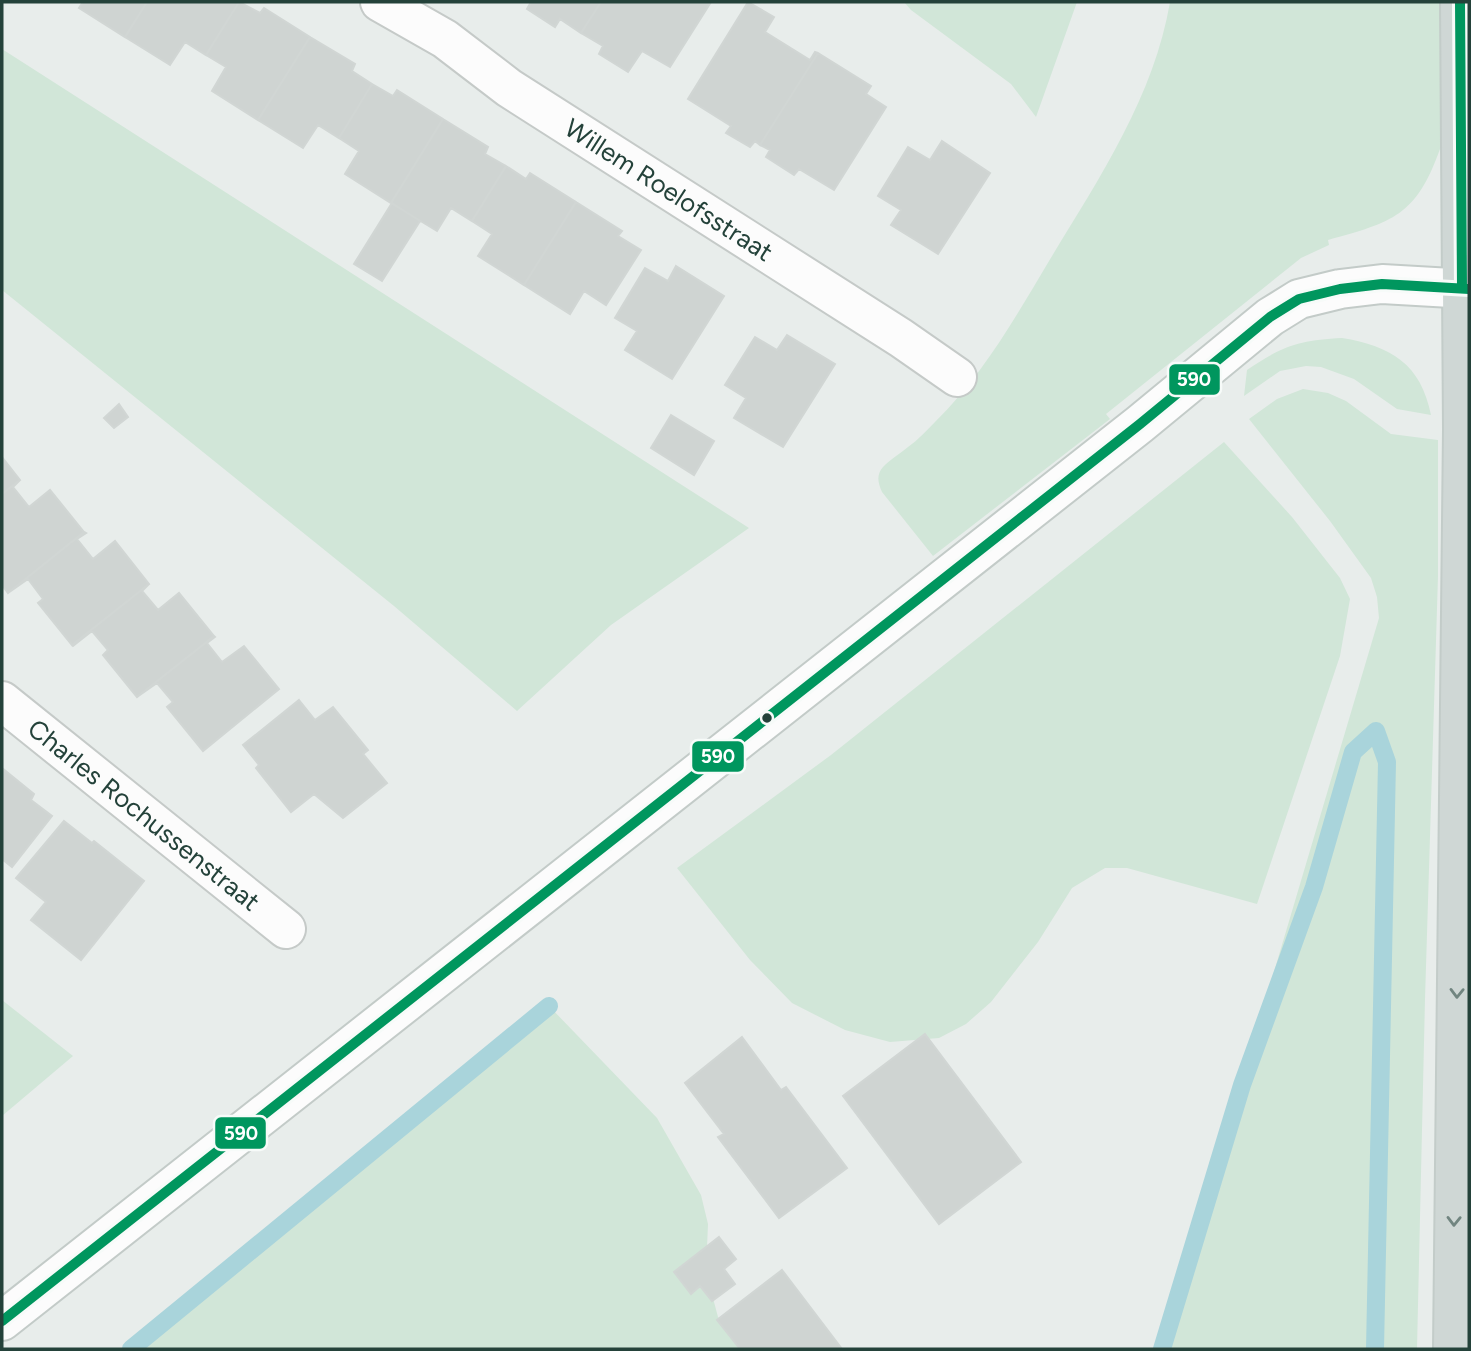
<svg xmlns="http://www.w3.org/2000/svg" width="1471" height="1351" font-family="Figtree,sans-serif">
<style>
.green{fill:#d1e6d8}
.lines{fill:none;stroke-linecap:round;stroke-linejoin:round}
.stream{stroke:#a9d4db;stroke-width:18}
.building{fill:#cfd4d2;stroke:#d1d6d4;stroke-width:2}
.street-casing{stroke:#c5cac8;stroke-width:42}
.secondary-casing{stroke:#c3cbc8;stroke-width:42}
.primary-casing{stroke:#c3ccc9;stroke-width:42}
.street{stroke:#fcfcfc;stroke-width:38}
.secondary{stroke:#fcfcfc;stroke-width:38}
.primary{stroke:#cfd7d5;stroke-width:38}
.bus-1-casing{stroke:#f7fbf9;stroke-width:16}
.bus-1{stroke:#00965e;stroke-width:10}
.oneway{stroke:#718580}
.bus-dot{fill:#24423a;stroke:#f7fbf9;stroke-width:2.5}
.labels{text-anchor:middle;stroke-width:7;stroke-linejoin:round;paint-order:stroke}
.street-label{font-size:26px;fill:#24423a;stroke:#f7fbf9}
.line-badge{stroke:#f7fbf9;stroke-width:2.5}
.badge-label{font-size:19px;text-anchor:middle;font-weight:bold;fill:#fff}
</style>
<rect width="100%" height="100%" fill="#e8edeb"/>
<!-- green -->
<path class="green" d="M 904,2 L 1077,2 L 1036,117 L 1011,84 L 911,10 Z
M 1170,2 L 1441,2 L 1440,149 C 1416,216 1393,222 1328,240 L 1329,245 L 1301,258 L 1106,414 L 1110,419 L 933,556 L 882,492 C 878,483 876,475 883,467 C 889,460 900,454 908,447 C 918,440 926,431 935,422 C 983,375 1015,318 1049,261 C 1098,180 1154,97 1170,2 Z
M 2,49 L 749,528 L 611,625 L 517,711 L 394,606 L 2,290 Z
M 1342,338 C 1391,346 1421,364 1431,415 L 1397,409 L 1354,379 L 1321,367 L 1306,366 L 1280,371 L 1244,396 L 1247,370 C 1282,346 1300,340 1342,338 Z
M 1303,389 L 1328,393 L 1346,401 L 1391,434 L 1438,440 L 1438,576 L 1425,999 L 1417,1349 L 1162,1349 L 1379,618 L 1377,597 L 1371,578 L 1330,521 L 1249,419 L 1277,399 Z
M 1224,442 L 1292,517 L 1340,578 L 1350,599 L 1340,656 L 1257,904 L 1127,868 L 1105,868 L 1072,888 L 1038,942 L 991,1002 L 966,1024 L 939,1038 L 890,1042 L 845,1030 L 792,1003 L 750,960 L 677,868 L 831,755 Z
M 2,1000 L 73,1056 L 2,1116 Z
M 549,1006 L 657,1118 L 701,1195 L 708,1224 L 706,1272 L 718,1317 L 741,1349 L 131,1349 Z"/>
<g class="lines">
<!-- stream -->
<path class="stream" d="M 131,1349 L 549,1006
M 1162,1349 L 1242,1085 L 1314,887 L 1353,752 L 1376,731 L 1387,762 L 1375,1349"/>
</g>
<!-- building -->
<path class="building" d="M 83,2 L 147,2 L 125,37 L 79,8 Z
M 147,2 L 239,2 L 206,55 L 185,42 L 170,65 L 125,37 Z
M 239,2 L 260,13 L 264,8 L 310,37 L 258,120 L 212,91 L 226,67 L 206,55 Z
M 531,2 L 601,2 L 581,33 L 560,19 L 555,27 L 527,9 Z
M 601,2 L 711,2 L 670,67 L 642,51 L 628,72 L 599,54 L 603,46 L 581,33 Z
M 748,2 L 774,17 L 765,32 L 810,60 L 815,52 L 818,53 L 760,145 L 755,141 L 750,147 L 726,133 L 731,126 L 688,99 Z
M 310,37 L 355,64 L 352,71 L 372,84 L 339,138 L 318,125 L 303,148 L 258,120 Z
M 818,53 L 871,86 L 866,94 L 886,107 L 834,190 L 799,169 L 794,175 L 766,157 L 770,150 L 760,145 Z
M 372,84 L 393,96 L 397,90 L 443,119 L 391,203 L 345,174 L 359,151 L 339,138 Z
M 443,119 L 488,147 L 485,154 L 506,166 L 472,221 L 451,208 L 437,231 L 391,203 Z
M 942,141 L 990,173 L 938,254 L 891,225 L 901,210 L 878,196 L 908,147 L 930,160 Z
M 506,166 L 526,179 L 530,173 L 576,202 L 524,285 L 478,256 L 492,234 L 472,221 Z
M 576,202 L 622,231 L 618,236 L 641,250 L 606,305 L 584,291 L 570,314 L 524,285 Z
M 392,203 L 420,221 L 382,281 L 354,264 Z
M 676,266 L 724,296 L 672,379 L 625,350 L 637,331 L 615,318 L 645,268 L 668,281 Z
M 787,335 L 835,364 L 783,447 L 734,418 L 746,398 L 725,385 L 755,337 L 777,350 Z
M 119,404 L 128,417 L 114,428 L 104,418 Z
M 671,415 L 714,441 L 694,475 L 651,448 Z
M 2,457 L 20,480 L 2,494 Z
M 20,480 L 13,487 L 29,507 L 50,490 L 84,532 L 8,593 L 2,585 L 2,494 Z
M 84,532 L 86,533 L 77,539 L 93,559 L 115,541 L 149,584 L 72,645 L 38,603 L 43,599 L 28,579 L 8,593 Z
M 149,584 L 142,591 L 158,610 L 179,593 L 214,636 L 137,697 L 103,655 L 108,650 L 92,631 L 73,646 L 72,645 Z
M 214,636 L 215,637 L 207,643 L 222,662 L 244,646 L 279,689 L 203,751 L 167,707 L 173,702 L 157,683 L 137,697 Z
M 299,700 L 315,720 L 333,707 L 368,750 L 363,754 L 387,783 L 343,818 L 314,794 L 291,812 L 256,768 L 259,765 L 243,745 Z
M 2,768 L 34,794 L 31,800 L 52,816 L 12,867 L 2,859 Z
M 64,821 L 92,843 L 94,841 L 144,881 L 81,960 L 31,920 L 46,902 L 16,878 Z
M 925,1034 L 1021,1162 L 939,1224 L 843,1096 Z
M 742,1037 L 781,1090 L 786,1087 L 847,1168 L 779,1218 L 718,1137 L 724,1134 L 685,1083 Z
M 719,1237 L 736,1259 L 724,1269 L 735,1284 L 712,1301 L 700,1286 L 691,1294 L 674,1272 Z
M 782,1270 L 842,1349 L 740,1349 L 717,1320 Z"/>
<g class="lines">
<defs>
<g id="street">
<path id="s1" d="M 380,2 L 445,39 L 509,88 L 901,338 L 957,377"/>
<path id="s2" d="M 2,701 L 286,929"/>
</g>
<path id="secondary" d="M 2,1321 L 1140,424 L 1270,317 L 1299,299 L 1340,289 L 1382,284 L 1469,289"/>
<path id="primary" d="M 1453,1349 L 1463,430 L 1460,2"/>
</defs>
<!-- street casing -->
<use href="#street" class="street-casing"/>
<!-- secondary casing -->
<use href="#secondary" class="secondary-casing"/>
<!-- primary casing -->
<use href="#primary" class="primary-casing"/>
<!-- street -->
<use href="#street" class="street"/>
<!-- secondary -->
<use href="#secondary" class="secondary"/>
<!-- primary -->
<use href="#primary" class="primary"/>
<defs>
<path id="bus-1" d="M 1460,2 L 1462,288
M 2,1321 L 1140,424 L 1270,317 L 1299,299 L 1340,289 L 1382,284 L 1469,289"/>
</defs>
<!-- bus-1 casing -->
<use href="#bus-1" class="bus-1-casing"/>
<!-- bus-1 -->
<use href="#bus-1" class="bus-1"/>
</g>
<!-- one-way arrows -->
<defs><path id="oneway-chevron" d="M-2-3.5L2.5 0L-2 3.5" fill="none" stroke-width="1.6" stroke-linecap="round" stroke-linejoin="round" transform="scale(1.75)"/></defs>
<g class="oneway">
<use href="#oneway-chevron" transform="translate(1457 993) rotate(91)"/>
<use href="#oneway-chevron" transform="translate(1454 1221) rotate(91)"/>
</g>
<!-- markers -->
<circle class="bus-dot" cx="767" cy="718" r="6"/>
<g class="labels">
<!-- street labels -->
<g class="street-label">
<text dy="9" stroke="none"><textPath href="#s1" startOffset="345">Willem Roelofsstraat</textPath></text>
<text dy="9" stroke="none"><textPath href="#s2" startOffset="182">Charles Rochussenstraat</textPath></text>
</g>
</g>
<g class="line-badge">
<rect x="1168" y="363" width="53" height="33" rx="7" fill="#00965e"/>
<rect x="691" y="740" width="54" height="33" rx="7" fill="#00965e"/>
<rect x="214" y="1116" width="53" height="34" rx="7" fill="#00965e"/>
</g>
<g class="badge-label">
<text x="1194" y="386">590</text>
<text x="718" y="763">590</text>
<text x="241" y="1140">590</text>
</g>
<!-- border -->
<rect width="1471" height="1351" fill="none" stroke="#24423a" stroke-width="7"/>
</svg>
